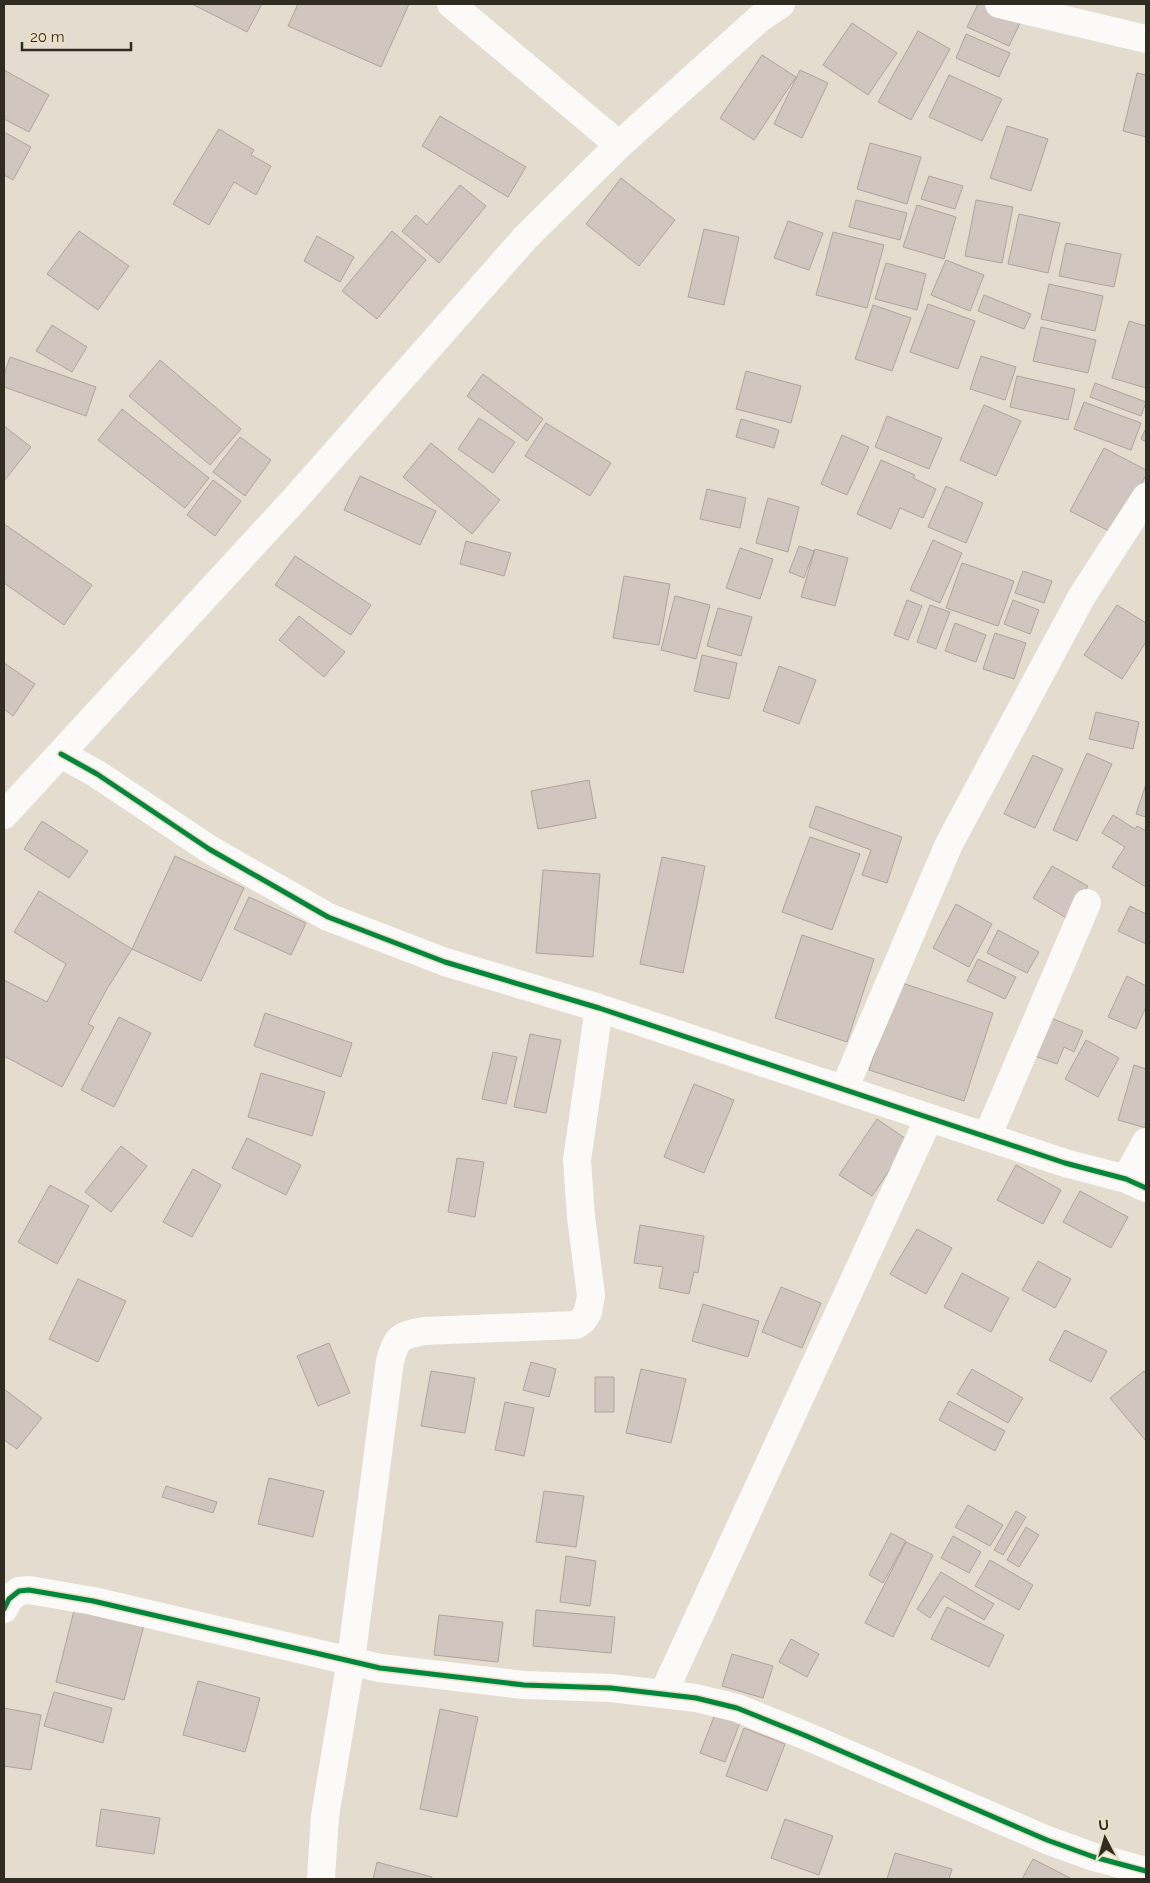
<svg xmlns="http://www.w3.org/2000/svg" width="1150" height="1883" font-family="Raleway,sans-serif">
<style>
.building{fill:#d0c6bf;stroke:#aea49e}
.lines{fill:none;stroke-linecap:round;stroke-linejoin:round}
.minor{stroke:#fbfaf8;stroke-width:28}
.cycleway-casing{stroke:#eddfc6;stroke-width:8}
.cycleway{stroke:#00873e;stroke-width:5}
</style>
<rect width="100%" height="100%" fill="#e4dccf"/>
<!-- building -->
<path class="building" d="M 192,4 L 262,4 L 247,32 Z
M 298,4 L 409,4 L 381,67 L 288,26 Z
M 978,4 L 984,4 L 1021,21 L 1009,46 L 967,27 Z
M 852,23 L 897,53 L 868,95 L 823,65 Z
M 918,31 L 950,49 L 911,120 L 878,102 Z
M 966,34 L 1010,53 L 999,77 L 956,58 Z
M 762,55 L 796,77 L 754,140 L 720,118 Z
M 4,70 L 49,95 L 29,132 L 4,119 Z
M 800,70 L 828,83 L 802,138 L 774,124 Z
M 1137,73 L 1146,75 L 1146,137 L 1123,131 Z
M 949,75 L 1002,99 L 982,141 L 929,117 Z
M 440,116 L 526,167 L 508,197 L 422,146 Z
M 1007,126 L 1048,139 L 1031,191 L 990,178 Z
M 219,129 L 254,150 L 251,155 L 271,166 L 256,195 L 234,182 L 209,225 L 173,204 Z
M 4,132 L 31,147 L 13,180 L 4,175 Z
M 870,143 L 921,157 L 907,204 L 857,189 Z
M 929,176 L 963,186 L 955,209 L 921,199 Z
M 621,178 L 675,220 L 639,266 L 586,224 Z
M 460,185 L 486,206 L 439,263 L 402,231 L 416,215 L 427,225 Z
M 856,200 L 907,213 L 900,240 L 849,227 Z
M 976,200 L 1013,207 L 1002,263 L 965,256 Z
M 917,205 L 956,217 L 944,259 L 903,247 Z
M 1019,214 L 1060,223 L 1048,273 L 1008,264 Z
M 788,221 L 823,233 L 809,270 L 774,258 Z
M 704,229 L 739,237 L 724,305 L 688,297 Z
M 79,231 L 129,266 L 98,310 L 47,274 Z
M 392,231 L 426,260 L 377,319 L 342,291 Z
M 833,232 L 884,245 L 867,308 L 816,295 Z
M 317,236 L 354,257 L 340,282 L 304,261 Z
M 1066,243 L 1121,254 L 1114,287 L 1059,276 Z
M 946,260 L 984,275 L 970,311 L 931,295 Z
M 886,263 L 926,274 L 917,310 L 875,299 Z
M 1049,284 L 1103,296 L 1095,331 L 1041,319 Z
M 984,295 L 1031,314 L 1024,329 L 978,311 Z
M 928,304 L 975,321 L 958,369 L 910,352 Z
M 873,305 L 911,318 L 892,371 L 855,359 Z
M 1129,321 L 1146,326 L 1146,388 L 1112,378 Z
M 52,325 L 87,347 L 72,372 L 36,351 Z
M 1041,327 L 1096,340 L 1088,373 L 1033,361 Z
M 981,356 L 1016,367 L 1005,400 L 970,389 Z
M 10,357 L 96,387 L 86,416 L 4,387 L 4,375 Z
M 160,360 L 241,429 L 210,465 L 129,396 Z
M 746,371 L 801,386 L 791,423 L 736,409 Z
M 483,374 L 543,419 L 527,441 L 467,396 Z
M 1017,376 L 1075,389 L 1068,420 L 1010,407 Z
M 1095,383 L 1146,402 L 1141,416 L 1090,397 Z
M 1084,402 L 1141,423 L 1131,450 L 1074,429 Z
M 984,405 L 1021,421 L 996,476 L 960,460 Z
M 122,409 L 209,478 L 185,508 L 98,440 Z
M 887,416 L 942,438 L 929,469 L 875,447 Z
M 479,418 L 515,442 L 493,473 L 458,449 Z
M 741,419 L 779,430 L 774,448 L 736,437 Z
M 546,423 L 611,463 L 590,496 L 525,456 Z
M 4,426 L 31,447 L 4,481 Z
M 1146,428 L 1146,442 L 1141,439 Z
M 842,435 L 869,447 L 847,495 L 821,484 Z
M 240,437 L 271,460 L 245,496 L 213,472 Z
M 431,443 L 500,500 L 472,534 L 403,477 Z
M 1104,448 L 1146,470 L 1146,475 L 1115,534 L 1070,511 Z
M 881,460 L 915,475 L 913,478 L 936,489 L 923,518 L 900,508 L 891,529 L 857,514 Z
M 360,476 L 436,511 L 420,545 L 344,510 Z
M 213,480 L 241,501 L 215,536 L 187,515 Z
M 946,486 L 983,503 L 966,543 L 928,527 Z
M 707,489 L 746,498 L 740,528 L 700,519 Z
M 768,498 L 799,507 L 788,552 L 756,543 Z
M 4,524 L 92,585 L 64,625 L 4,583 Z
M 933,540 L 962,553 L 940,603 L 910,590 Z
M 466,541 L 511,553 L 504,576 L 460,564 Z
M 799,546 L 814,551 L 804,578 L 789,572 Z
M 740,548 L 773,559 L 760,599 L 726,588 Z
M 815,549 L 848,558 L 835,606 L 801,597 Z
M 295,556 L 371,605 L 351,635 L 275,585 Z
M 962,563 L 1014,581 L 998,626 L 946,608 Z
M 1023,571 L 1052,581 L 1044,603 L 1015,593 Z
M 624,576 L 670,584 L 659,645 L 613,638 Z
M 675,596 L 710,605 L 696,659 L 661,650 Z
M 907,600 L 922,606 L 908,640 L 894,635 Z
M 1013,600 L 1039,610 L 1030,634 L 1004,624 Z
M 930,605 L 950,612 L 936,649 L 917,642 Z
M 1117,605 L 1146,623 L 1146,642 L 1122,679 L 1084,655 Z
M 718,608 L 752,617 L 741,656 L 707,646 Z
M 299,616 L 345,652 L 324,677 L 279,640 Z
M 955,623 L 986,635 L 976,662 L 945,651 Z
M 995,633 L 1026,643 L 1014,679 L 983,669 Z
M 702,655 L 737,663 L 729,699 L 694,691 Z
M 4,663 L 35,684 L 13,716 L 4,709 Z
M 779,666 L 816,680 L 799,724 L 763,711 Z
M 1096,712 L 1139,722 L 1133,749 L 1089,739 Z
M 1087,753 L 1112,764 L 1077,841 L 1053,830 Z
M 1033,755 L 1063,769 L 1035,828 L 1004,814 Z
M 589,780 L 596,818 L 538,829 L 531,791 Z
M 1146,784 L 1146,817 L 1136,814 Z
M 816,806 L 902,837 L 887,883 L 862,875 L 871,850 L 809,827 Z
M 1113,815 L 1135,829 L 1137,826 L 1146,831 L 1146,887 L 1112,867 L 1125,847 L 1102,833 Z
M 42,821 L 88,851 L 69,878 L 24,849 Z
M 810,837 L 860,854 L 832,930 L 782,912 Z
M 175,856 L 244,888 L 201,981 L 132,949 Z
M 662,857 L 705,866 L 683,973 L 640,964 Z
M 1052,866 L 1088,886 L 1068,919 L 1033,898 Z
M 543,870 L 600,874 L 593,957 L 536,953 Z
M 39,891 L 132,949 L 107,989 L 88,1024 L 94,1027 L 62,1087 L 4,1056 L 4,980 L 47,1002 L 66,964 L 14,932 Z
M 249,897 L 306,923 L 291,955 L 234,929 Z
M 956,904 L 992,924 L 969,967 L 933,948 Z
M 1130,906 L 1146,914 L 1146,944 L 1118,931 Z
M 998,930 L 1039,952 L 1027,973 L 987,953 Z
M 802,935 L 874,959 L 847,1042 L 775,1018 Z
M 978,959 L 1016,977 L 1005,999 L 967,981 Z
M 1127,976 L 1146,986 L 1146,1007 L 1136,1029 L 1108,1017 Z
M 899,982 L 993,1013 L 964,1101 L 869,1070 Z
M 265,1013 L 352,1043 L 341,1077 L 254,1046 Z
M 1046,1016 L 1083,1031 L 1074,1052 L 1064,1047 L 1057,1064 L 1032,1055 Z
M 119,1017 L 151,1033 L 114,1107 L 81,1090 Z
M 530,1034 L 561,1040 L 546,1113 L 514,1107 Z
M 1086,1040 L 1119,1058 L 1098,1097 L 1065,1079 Z
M 493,1052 L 517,1057 L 506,1104 L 482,1099 Z
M 1134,1065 L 1146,1069 L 1146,1128 L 1118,1120 Z
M 261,1073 L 325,1092 L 312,1136 L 248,1117 Z
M 694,1084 L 734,1100 L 704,1173 L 664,1157 Z
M 877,1119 L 909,1141 L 872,1196 L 839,1175 Z
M 247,1138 L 301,1165 L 286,1195 L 232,1168 Z
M 121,1146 L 147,1166 L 111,1212 L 85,1192 Z
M 457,1158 L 484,1162 L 475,1217 L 448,1212 Z
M 1016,1165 L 1061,1190 L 1043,1224 L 997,1200 Z
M 193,1169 L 221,1185 L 192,1237 L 163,1222 Z
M 50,1185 L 89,1206 L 57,1264 L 18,1242 Z
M 1080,1191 L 1128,1217 L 1111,1248 L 1063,1222 Z
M 640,1225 L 704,1236 L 698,1273 L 694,1272 L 689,1294 L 659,1288 L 663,1267 L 634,1263 Z
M 917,1229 L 952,1248 L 926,1294 L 890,1274 Z
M 1038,1261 L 1071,1279 L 1055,1308 L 1022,1290 Z
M 962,1273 L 1009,1298 L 991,1332 L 944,1307 Z
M 78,1279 L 126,1301 L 98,1362 L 49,1339 Z
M 781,1287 L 821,1303 L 802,1348 L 762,1332 Z
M 703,1304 L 759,1321 L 748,1357 L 692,1341 Z
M 1065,1330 L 1107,1351 L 1091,1382 L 1049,1360 Z
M 329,1343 L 350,1393 L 318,1406 L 297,1356 Z
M 531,1362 L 556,1369 L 549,1397 L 523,1390 Z
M 641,1369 L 686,1379 L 671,1443 L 626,1433 Z
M 972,1369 L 1023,1398 L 1008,1423 L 957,1394 Z
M 431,1371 L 475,1378 L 465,1433 L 421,1426 Z
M 1144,1371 L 1146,1374 L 1146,1441 L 1110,1398 Z
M 595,1377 L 614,1377 L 614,1412 L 595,1412 Z
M 4,1389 L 42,1418 L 17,1449 L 4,1440 Z
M 949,1401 L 1005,1431 L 995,1451 L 939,1420 Z
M 505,1402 L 534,1408 L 524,1456 L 495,1450 Z
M 269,1478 L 324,1491 L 313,1537 L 258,1524 Z
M 166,1486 L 217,1502 L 213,1513 L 162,1497 Z
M 544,1491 L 584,1496 L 576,1547 L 536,1542 Z
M 968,1505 L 1003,1525 L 990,1546 L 955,1527 Z
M 1016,1511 L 1026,1517 L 1003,1555 L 994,1550 Z
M 1026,1527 L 1039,1535 L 1019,1567 L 1007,1560 Z
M 891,1533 L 906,1541 L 883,1583 L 869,1575 Z
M 953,1536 L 981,1552 L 969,1573 L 941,1558 Z
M 906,1542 L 933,1555 L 893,1637 L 865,1623 Z
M 566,1556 L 596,1561 L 590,1606 L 560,1602 Z
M 990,1560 L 1033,1585 L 1019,1610 L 975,1586 Z
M 941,1572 L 994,1604 L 984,1620 L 944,1596 L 930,1618 L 917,1609 Z
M 77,1599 L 146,1618 L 124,1700 L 56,1682 Z
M 947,1607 L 1004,1635 L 989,1667 L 931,1639 Z
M 536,1610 L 615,1617 L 611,1653 L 533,1646 Z
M 439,1615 L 503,1622 L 498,1662 L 434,1655 Z
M 791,1639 L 819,1654 L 807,1677 L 779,1662 Z
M 732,1654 L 773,1666 L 763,1698 L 722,1686 Z
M 198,1681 L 260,1698 L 245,1752 L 183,1735 Z
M 54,1692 L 112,1708 L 103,1743 L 44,1726 Z
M 4,1708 L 41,1715 L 31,1770 L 4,1766 Z
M 440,1709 L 478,1717 L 457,1817 L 420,1809 Z
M 715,1714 L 740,1723 L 725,1762 L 700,1753 Z
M 744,1728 L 785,1744 L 767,1791 L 726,1776 Z
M 101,1809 L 160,1818 L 154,1854 L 96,1846 Z
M 785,1819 L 833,1836 L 819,1875 L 771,1858 Z
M 895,1853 L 952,1869 L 949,1879 L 887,1879 Z
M 1033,1859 L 1072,1879 L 1022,1879 Z
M 377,1862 L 432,1877 L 431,1879 L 373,1879 Z"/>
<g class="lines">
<!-- minor -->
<path class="minor" d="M 451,4 L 619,145
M 999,4 L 1146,39
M 61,754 L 97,774 L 209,849 L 328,917 L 445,962 L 599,1008 L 1065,1163 L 1126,1179 L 1146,1188
M 4,815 L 294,500 L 526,237 L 619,145 L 760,18 L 781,4
M 844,1089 L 949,844 L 1082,596 L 1146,497
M 987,1137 L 1087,903
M 1126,1179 L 1146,1142
M 4,1609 L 9,1599 L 19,1591 L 29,1590 L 93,1601 L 380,1668 L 524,1685 L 611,1688 L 696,1698 L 737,1708 L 804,1735 L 1047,1840 L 1094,1857 L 1146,1871
M 663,1694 L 929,1118
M 321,1879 L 325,1816 L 351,1660 L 390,1361 C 397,1337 399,1336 424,1331 L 576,1325 L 583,1320 L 588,1312 L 591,1295 L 581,1217 L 577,1160 L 599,1008"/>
<defs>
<path id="cycleway" d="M 61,754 L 97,774 L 209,849 L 328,917 L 445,962 L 599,1008 L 1065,1163 L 1126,1179 L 1146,1188
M 4,1609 L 9,1599 L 19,1591 L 29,1590 L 93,1601 L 380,1668 L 524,1685 L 611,1688 L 696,1698 L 737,1708 L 804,1735 L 1047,1840 L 1094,1857 L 1146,1871"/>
</defs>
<!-- cycleway casing -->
<use href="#cycleway" class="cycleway-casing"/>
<!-- cycleway -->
<use href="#cycleway" class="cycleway"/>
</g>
<!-- border -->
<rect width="1150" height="1883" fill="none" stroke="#312c22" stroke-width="10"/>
<!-- north arrow -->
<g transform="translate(1105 1838) rotate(354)" stroke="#eddfc6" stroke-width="4" paint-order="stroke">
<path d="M0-4L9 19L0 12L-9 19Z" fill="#312c22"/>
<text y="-8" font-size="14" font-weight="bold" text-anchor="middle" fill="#312c22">U</text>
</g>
<!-- scale -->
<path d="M22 42v8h109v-8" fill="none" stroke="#312c22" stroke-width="2.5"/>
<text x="30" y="42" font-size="15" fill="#312c22" stroke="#eddfc6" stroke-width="4" paint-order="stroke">20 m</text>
</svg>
